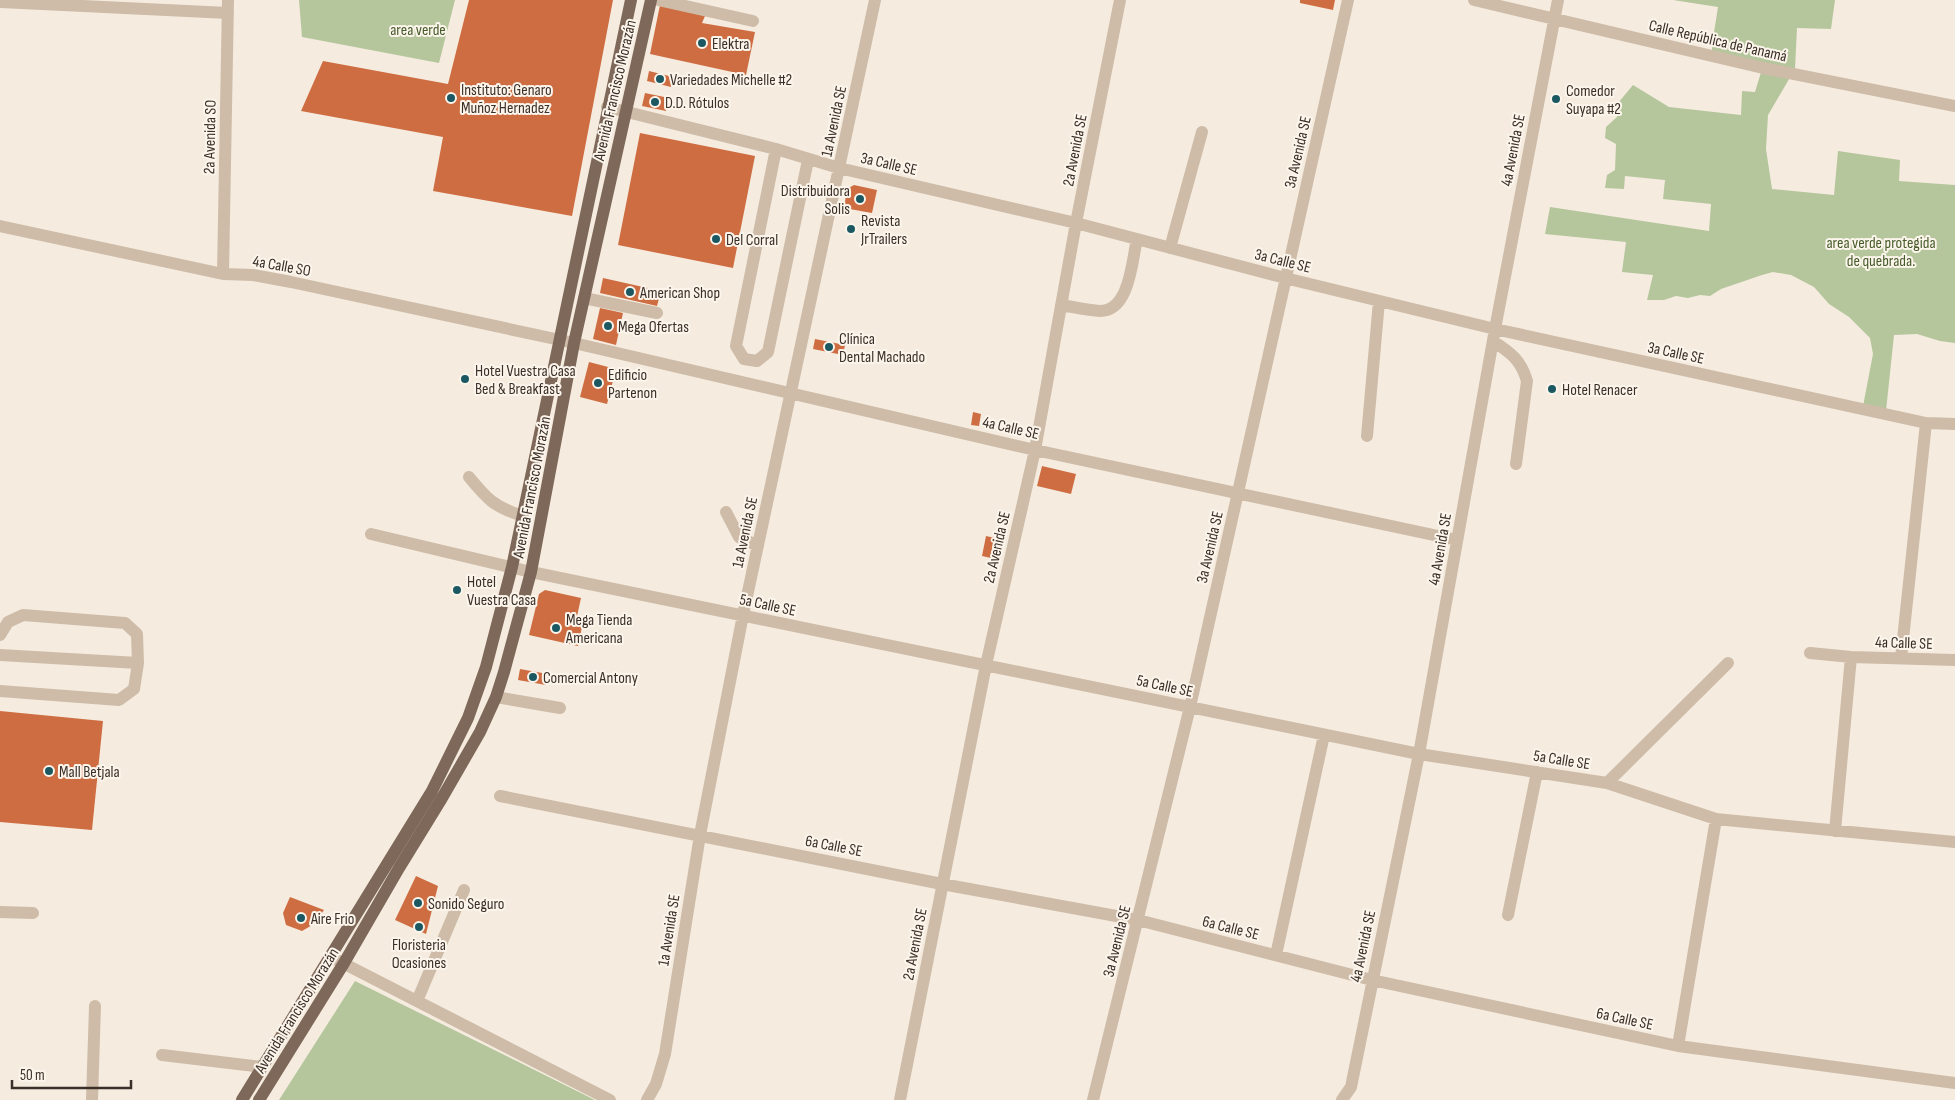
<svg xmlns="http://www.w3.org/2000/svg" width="1955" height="1100" font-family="'Sofia Sans Condensed',sans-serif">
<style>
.green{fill:#b5c69d}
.building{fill:#cf6d42}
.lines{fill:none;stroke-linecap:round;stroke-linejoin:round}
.minor{stroke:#cebca9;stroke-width:12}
.major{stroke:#7e6859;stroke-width:12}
.poi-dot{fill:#1b5861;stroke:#fcf5ec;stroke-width:2}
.labels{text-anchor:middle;stroke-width:4;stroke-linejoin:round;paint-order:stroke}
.park-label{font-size:16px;fill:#475c2b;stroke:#fcf5ec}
.street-label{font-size:16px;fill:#3b3029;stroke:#fcf5ec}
.poi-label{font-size:16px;fill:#3b3029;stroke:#fcf5ec;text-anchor:start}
</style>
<rect width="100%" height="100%" fill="#f5ecdf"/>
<!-- green -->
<path class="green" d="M 299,0 L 455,0 L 439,63 L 302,37 Z
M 1673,0 L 1835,0 L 1831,29 L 1797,28 L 1795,69 L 1768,115 L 1766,149 L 1772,189 L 1834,195 L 1838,151 L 1900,160 L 1899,181 L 1955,185 L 1955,343 L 1940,341 L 1917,334 L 1894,335 L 1886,411 L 1863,406 L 1873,354 L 1870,338 L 1849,317 L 1829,304 L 1814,287 L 1791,275 L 1773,272 L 1762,275 L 1721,289 L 1710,296 L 1700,295 L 1688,298 L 1676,296 L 1664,300 L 1647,300 L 1653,275 L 1622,272 L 1626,242 L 1545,234 L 1550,207 L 1709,231 L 1711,204 L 1663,199 L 1665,180 L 1625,176 L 1624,189 L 1605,188 L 1607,175 L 1615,170 L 1616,144 L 1605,138 L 1606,127 L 1617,117 L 1618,103 L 1633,85 L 1669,107 L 1741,115 L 1742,91 L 1755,92 L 1762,69 L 1712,54 L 1712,45 L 1718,7 Z
M 355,981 L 595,1100 L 279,1100 Z"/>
<!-- building -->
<path class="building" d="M 469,0 L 613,0 L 572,216 L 433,191 L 443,137 L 301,111 L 323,61 L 448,84 Z
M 1300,0 L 1335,0 L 1333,10 L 1300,3 Z
M 660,5 L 705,16 L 702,23 L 755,32 L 746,75 L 650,54 Z
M 649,71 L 673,77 L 671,87 L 647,81 Z
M 645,93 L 669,98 L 666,111 L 642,106 Z
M 640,133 L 755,156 L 733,268 L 618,245 Z
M 854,185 L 877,190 L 872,213 L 844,208 L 847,189 Z
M 603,278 L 661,291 L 657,306 L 600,293 Z
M 600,308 L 623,313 L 616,345 L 593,339 Z
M 815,339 L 845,345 L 843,355 L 813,349 Z
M 589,362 L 616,369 L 607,404 L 580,397 Z
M 973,412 L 981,414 L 979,426 L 971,425 Z
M 1042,466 L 1076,474 L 1071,494 L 1037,486 Z
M 986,536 L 1004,540 L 1000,560 L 982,556 Z
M 545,590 L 581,598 L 576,621 L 583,622 L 578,646 L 529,635 L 539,594 Z
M 520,669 L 548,674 L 546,685 L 518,680 Z
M 0,711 L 103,721 L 92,830 L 0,822 Z
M 416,876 L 438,886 L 426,934 L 395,920 Z
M 290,897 L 324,910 L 314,924 L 302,931 L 286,925 L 283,913 Z"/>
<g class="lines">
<!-- minor -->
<path class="minor" d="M 658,0 L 753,21
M 1474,0 L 1763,68 L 1955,106
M 0,2 L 228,13
M 607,107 L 776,149 L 839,168 L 1076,223 L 1285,278 L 1495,329 L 1926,423 L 1955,424
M 776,149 L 736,346 L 744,359 L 757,361 L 768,352 L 808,160
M 0,226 L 223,274 L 253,275 L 291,282 L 574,343 L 1035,450 L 1457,540
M 1170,248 L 1202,132
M 223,274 L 228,0
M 584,298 L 657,313
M 1061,305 C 1074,307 1087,310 1100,311 C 1130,311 1132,260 1137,239
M 1493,341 C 1511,353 1521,360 1527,381 L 1516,464
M 1367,436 L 1379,301
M 469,477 C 487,499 494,507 523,516
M 726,512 L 739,537 L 758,546
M 371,534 L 531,572 L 1419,754 L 1607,783 L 1716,819 L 1955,842
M 0,635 L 8,622 L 23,615 L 125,623 L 137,634 L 138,663 L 134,689 L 119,700 L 0,691
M 1810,653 L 1851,657 L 1955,660
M 0,655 L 138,663
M 1901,658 L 1926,423
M 496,697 L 560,708
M 1607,783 L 1728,663
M 500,796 L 942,884 L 1138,920 L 1372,980 L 1678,1046 L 1955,1083
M 1835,831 L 1851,657
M 0,912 L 33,913
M 1508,915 L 1537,772
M 1276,955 L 1324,735
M 331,957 L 610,1100
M 417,1001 L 464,890
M 1678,1046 L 1716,819
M 162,1055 L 262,1067
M 92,1100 L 95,1006
M 647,1100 L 656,1084 L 665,1054 L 700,835 L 743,615 L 875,0
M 900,1100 L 986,665 L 1035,450 L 1076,223 L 1120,0
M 1093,1100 L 1190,707 L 1348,0
M 1342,1100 L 1351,1087 L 1419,754 L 1495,329 L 1558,0"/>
<!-- major -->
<path class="major" d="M 242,1100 L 432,791 L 468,718 L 486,667 L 512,567 L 631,0
M 259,1100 L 344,963 L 399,868 L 442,798 L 480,732 L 496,697 L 504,672 L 531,572 L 574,343 L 651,0"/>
</g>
<!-- markers -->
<g class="poi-dot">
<circle cx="702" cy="43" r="5"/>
<circle cx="660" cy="79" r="5"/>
<circle cx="451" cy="98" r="5"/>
<circle cx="1556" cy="99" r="5"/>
<circle cx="655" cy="102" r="5"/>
<circle cx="860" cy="199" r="5"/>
<circle cx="851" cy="229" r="5"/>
<circle cx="716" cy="239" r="5"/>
<circle cx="630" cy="292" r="5"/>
<circle cx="608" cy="326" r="5"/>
<circle cx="829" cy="347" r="5"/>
<circle cx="465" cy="379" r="5"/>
<circle cx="598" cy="383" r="5"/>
<circle cx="1552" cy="389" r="5"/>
<circle cx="457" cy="590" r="5"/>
<circle cx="556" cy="628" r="5"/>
<circle cx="533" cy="677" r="5"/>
<circle cx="49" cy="771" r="5"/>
<circle cx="418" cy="903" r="5"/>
<circle cx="301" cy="918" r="5"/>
<circle cx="419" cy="927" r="5"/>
</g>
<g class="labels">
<!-- park labels -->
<g class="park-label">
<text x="418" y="35">area verde</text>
<text x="1881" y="248">area verde protegida<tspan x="1881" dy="18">de quebrada.</tspan></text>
</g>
<!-- street labels -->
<g class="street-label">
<text transform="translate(1718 40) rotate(13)" y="6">Calle República de Panamá</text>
<text transform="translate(614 90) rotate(-77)" y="6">Avenida Francisco Morazán</text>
<text transform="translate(833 121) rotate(-78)" y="6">1a Avenida SE</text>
<text transform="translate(209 137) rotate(-89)" y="6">2a Avenida SO</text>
<text transform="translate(1074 150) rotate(-79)" y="6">2a Avenida SE</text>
<text transform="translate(1512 150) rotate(-79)" y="6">4a Avenida SE</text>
<text transform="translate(1297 152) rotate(-77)" y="6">3a Avenida SE</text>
<text transform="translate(889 163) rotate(13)" y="6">3a Calle SE</text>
<text transform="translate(1283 260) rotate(14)" y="6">3a Calle SE</text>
<text transform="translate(282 265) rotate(10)" y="6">4a Calle SO</text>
<text transform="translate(1676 352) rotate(12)" y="6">3a Calle SE</text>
<text transform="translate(1011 427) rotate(13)" y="6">4a Calle SE</text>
<text transform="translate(531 487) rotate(-79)" y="6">Avenida Francisco Morazán</text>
<text transform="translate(744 532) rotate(-78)" y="6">1a Avenida SE</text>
<text transform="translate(996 547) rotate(-77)" y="6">2a Avenida SE</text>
<text transform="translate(1209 547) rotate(-77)" y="6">3a Avenida SE</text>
<text transform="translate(1439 549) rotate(-80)" y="6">4a Avenida SE</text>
<text transform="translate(768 604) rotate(12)" y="6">5a Calle SE</text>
<text transform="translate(1904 642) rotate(2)" y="6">4a Calle SE</text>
<text transform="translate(1165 685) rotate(12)" y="6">5a Calle SE</text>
<text transform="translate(1562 759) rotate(9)" y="6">5a Calle SE</text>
<text transform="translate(834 845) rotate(11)" y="6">6a Calle SE</text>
<text transform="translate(1231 927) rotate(14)" y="6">6a Calle SE</text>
<text transform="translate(668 930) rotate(-81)" y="6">1a Avenida SE</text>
<text transform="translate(1116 941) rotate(-76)" y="6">3a Avenida SE</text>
<text transform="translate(914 944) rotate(-79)" y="6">2a Avenida SE</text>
<text transform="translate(1362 946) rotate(-78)" y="6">4a Avenida SE</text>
<text transform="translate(296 1010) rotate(-58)" y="6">Avenida Francisco Morazán</text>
<text transform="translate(1625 1018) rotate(12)" y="6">6a Calle SE</text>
</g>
<!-- poi labels -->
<g class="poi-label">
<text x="712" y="49">Elektra</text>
<text x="670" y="85">Variedades Michelle #2</text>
<text x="461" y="95">Instituto: Genaro<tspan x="461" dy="18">Muñoz Hernadez</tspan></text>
<text x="1566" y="96">Comedor<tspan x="1566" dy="18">Suyapa #2</tspan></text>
<text x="665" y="108">D.D. Rótulos</text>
<text x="850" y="196" text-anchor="end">Distribuidora<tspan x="850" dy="18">Solis</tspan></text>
<text x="861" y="226">Revista<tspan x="861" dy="18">JrTrailers</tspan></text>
<text x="726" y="245">Del Corral</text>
<text x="640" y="298">American Shop</text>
<text x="618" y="332">Mega Ofertas</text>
<text x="839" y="344">Clínica<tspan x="839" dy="18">Dental Machado</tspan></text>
<text x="475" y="376">Hotel Vuestra Casa<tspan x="475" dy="18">Bed &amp; Breakfast</tspan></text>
<text x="608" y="380">Edificio<tspan x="608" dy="18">Partenon</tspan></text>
<text x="1562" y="395">Hotel Renacer</text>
<text x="467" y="587">Hotel<tspan x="467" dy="18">Vuestra Casa</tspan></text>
<text x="566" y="625">Mega Tienda<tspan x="566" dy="18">Americana</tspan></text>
<text x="543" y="683">Comercial Antony</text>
<text x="59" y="777">Mall Betjala</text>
<text x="428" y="909">Sonido Seguro</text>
<text x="311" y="924">Aire Frio</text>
<text x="419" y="950" text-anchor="middle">Floristeria<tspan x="419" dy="18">Ocasiones</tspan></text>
</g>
</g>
<!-- scale -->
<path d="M12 1080v8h119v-8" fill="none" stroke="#3b3029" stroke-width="2.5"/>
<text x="20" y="1080" font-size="15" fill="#3b3029" stroke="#fcf5ec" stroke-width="4" paint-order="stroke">50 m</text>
</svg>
